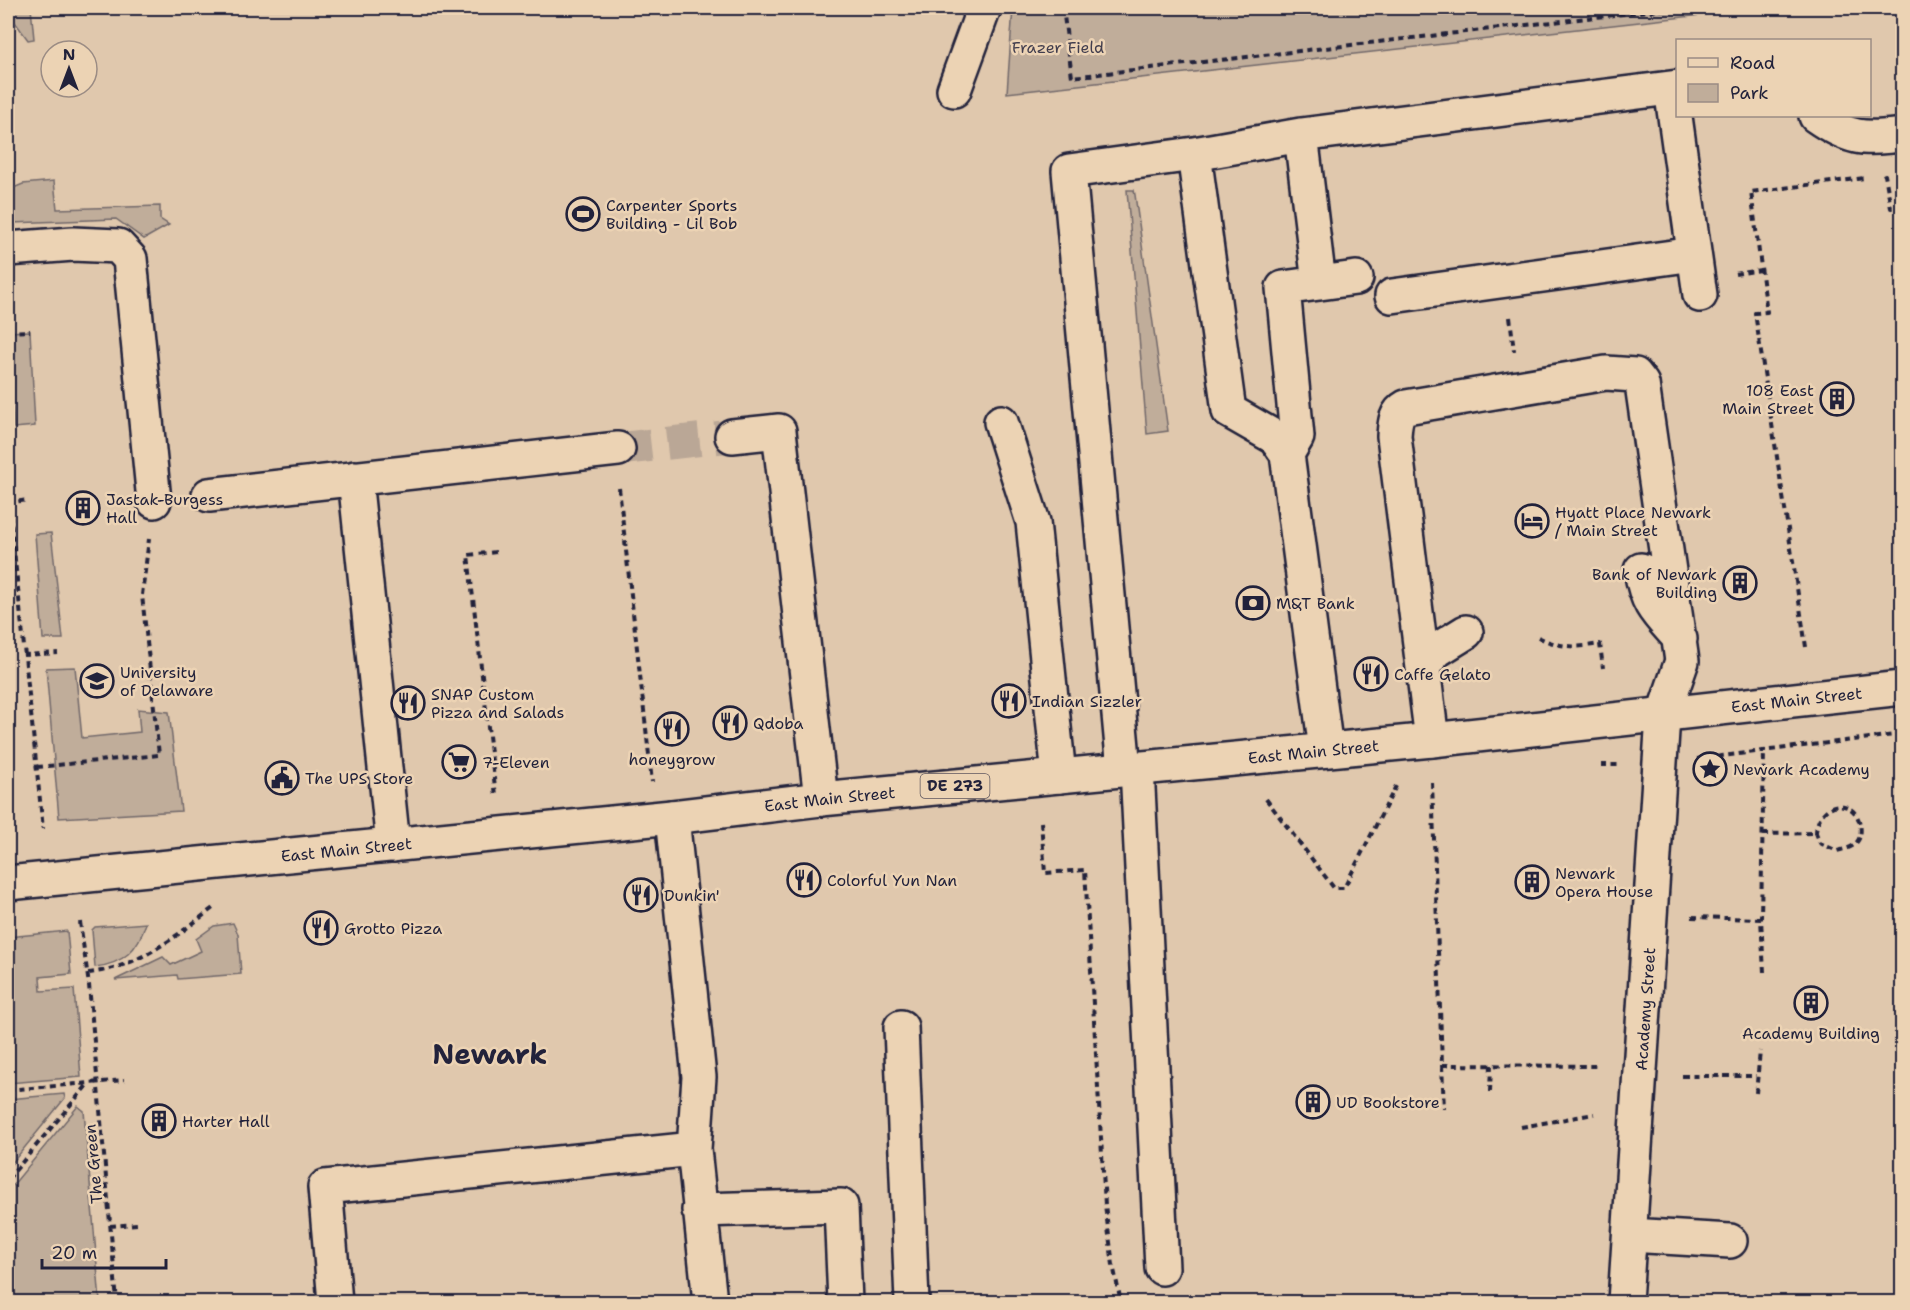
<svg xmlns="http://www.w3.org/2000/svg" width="1910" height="1310" font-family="'Shantell Sans',sans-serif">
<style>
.green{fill:#c0ad9a;stroke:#71686a;stroke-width:1.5}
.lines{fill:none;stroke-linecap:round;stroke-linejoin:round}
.minor-tunnel{stroke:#baa796;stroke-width:33;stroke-dasharray:33 16;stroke-linecap:butt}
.minor-casing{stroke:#22223b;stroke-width:38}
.major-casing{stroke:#22223b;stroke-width:38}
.path{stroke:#22223b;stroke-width:4;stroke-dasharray:6 4.5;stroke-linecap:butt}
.minor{stroke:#ecd3b4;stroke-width:33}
.major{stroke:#ecd3b4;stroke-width:33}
.labels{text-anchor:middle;stroke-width:5;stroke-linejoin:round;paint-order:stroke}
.shield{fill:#ecd3b4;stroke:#5f575f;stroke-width:1.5}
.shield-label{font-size:15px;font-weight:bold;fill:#22223b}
.park-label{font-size:16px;fill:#423e4e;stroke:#ecd3b4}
.poi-label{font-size:16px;fill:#22223b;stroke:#ecd3b4;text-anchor:start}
.street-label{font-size:16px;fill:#22223b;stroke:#ecd3b4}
.town-label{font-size:28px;font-weight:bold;fill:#22223b;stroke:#ecd3b4}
</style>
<rect width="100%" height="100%" fill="#e0c8ad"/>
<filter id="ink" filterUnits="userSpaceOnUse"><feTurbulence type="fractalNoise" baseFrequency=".0167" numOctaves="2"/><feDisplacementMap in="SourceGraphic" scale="12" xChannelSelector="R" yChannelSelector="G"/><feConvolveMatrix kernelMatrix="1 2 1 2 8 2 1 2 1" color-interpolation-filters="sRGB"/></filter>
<g filter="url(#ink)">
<!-- green -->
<path class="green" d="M 8,8 L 31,8 L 34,39 L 28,40 L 15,22 L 8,18 Z
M 1013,8 L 1764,8 L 1007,93 Z
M 54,181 L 57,209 L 160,206 L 160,219 L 169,225 L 144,239 L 116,219 L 12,223 L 8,201 L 11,189 L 23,184 Z
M 1127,190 L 1134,190 L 1135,195 L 1168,431 L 1147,434 Z
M 30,331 L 35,426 L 14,428 L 8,332 Z
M 51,533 L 63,639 L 43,639 L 35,534 Z
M 75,667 L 82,738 L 140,732 L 138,709 L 169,712 L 181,811 L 59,818 L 46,668 Z
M 146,923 C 138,950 123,964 95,967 L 92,930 L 95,927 Z
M 233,923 L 238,934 L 241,974 L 178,979 L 177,975 L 115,980 L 163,957 L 171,965 L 201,951 L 196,939 L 214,926 Z
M 67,931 L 71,974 L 40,977 L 41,991 L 74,989 L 81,1077 L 8,1083 L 8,937 Z
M 64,1094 L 65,1098 L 8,1168 L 8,1099 Z
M 78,1106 L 84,1111 L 100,1302 L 8,1302 L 8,1191 Z"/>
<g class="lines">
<!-- minor-tunnel -->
<path class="minor-tunnel" d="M 618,449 L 732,436"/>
<defs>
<path id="minor" d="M 1671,88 L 1700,295
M 954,90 L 984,8
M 1816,116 C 1849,139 1863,140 1902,135
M 1301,135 L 1319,283
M 1194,154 L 1229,411 L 1276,438 L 1287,454 L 1326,750
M 8,249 L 73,244 L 118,246 L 130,259 L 154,501
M 1392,296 L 1694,254
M 1001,422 L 1033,522 L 1059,776
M 732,436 L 779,431 L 821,799
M 1287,454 L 1297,437 L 1283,288 L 1356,278
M 355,478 L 393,845
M 209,495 L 618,449
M 1641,570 C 1647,606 1656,612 1680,639
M 1424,665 L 1437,650 L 1466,632
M 1432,740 L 1394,436 C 1395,424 1395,413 1406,407 L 1606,373 L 1635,375 L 1642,384 L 1682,661 L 1663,716 L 1625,1302
M 1137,768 L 1162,1268
M 1124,769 L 1069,171 L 1194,154 L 1301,135 L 1678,87
M 672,817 L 699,1077 L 694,1149 L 710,1302
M 901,1027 L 912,1302
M 699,1210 L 841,1206 L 845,1302
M 1630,1235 L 1730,1241
M 335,1302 L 325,1187 L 694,1149"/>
<g id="major">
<path id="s1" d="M 8,883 L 672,817 L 821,799 L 1432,740 L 1902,688"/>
</g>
</defs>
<!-- minor casing -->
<use href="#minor" class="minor-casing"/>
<!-- major casing -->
<use href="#major" class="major-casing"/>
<!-- path -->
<path class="path" d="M 1063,8 L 1072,77 L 1675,8
M 1883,176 L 1885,175 L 1891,208 L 1902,207
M 1735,274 L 1761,270
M 1510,317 L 1514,351
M 8,332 L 30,331
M 619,488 L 652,782
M 8,493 L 43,829
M 8,503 L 27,500
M 496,552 L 468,555 L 496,796
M 8,602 L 17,603
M 1538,637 C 1560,648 1576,648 1600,644 L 1603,668
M 1806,647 L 1755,313 L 1767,312 L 1751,192 L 1864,178
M 23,655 L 58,653
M 1697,759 L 1902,734
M 1601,765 L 1621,765
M 37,767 L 159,755 L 142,595 L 149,539
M 1432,782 L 1442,1065 L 1597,1066
M 1266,799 L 1334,888 L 1344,888 L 1396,786
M 1041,822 L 1045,873 L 1085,870 L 1105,1205 L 1113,1265 L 1121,1302
M 1763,834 L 1816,833 C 1816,817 1830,800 1847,807 C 1860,812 1866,835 1855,844 C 1850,849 1843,849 1837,851 L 1820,843 L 1816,833
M 1692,917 L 1761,919
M 80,922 L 89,985 L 117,1302
M 1764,972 L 1761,919 L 1764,749
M 88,973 C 137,968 174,938 213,908
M 1442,1065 L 1444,1109
M 1682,1076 L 1756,1076
M 8,1090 L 124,1080
M 1490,1092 L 1491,1065
M 1756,1093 L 1760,1051
M 1521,1127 L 1594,1114
M 8,1179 L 89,1083
M 110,1226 L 137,1224"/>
<!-- minor -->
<use href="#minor" class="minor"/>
<!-- major -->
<use href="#major" class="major"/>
</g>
</g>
<!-- icons -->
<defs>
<symbol id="stadium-ring" viewBox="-11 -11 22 22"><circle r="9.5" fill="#ecd3b4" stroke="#22223b" stroke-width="1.5"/><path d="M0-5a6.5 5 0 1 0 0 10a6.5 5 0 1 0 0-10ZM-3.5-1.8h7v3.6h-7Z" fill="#22223b"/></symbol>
<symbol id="building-ring" viewBox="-11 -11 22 22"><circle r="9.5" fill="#ecd3b4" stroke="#22223b" stroke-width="1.5"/><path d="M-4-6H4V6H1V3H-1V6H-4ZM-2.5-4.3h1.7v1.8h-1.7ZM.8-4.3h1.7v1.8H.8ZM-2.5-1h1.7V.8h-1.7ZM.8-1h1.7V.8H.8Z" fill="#22223b"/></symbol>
<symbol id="hotel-ring" viewBox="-11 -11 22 22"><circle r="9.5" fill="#ecd3b4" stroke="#22223b" stroke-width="1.5"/><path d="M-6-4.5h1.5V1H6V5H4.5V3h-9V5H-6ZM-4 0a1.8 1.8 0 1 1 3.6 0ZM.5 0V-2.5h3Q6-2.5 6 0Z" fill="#22223b"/></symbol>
<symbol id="bank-ring" viewBox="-11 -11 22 22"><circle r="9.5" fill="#ecd3b4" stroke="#22223b" stroke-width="1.5"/><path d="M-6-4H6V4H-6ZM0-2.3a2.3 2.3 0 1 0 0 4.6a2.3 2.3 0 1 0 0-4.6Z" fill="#22223b"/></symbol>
<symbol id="restaurant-ring" viewBox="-11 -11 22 22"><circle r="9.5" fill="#ecd3b4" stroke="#22223b" stroke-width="1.5"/><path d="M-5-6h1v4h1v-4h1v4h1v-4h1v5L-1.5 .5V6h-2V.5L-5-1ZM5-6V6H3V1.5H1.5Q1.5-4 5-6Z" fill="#22223b"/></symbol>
<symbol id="university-ring" viewBox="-11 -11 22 22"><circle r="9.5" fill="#ecd3b4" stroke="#22223b" stroke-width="1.5"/><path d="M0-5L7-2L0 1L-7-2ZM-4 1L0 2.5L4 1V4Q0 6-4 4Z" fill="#22223b"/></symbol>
<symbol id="supermarket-ring" viewBox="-11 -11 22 22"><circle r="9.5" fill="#ecd3b4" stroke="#22223b" stroke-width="1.5"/><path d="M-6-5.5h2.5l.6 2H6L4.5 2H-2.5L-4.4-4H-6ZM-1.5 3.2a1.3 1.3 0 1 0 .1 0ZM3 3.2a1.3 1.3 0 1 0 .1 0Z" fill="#22223b"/></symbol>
<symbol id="sight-ring" viewBox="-11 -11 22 22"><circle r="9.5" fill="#ecd3b4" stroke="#22223b" stroke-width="1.5"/><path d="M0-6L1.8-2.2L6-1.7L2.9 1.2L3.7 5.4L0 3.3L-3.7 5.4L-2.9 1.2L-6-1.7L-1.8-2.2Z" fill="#22223b"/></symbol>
<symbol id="civic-ring" viewBox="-11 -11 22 22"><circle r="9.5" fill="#ecd3b4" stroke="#22223b" stroke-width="1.5"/><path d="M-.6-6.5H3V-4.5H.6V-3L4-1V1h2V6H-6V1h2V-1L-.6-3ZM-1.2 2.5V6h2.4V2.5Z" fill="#22223b"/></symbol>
</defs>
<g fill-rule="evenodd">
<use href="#stadium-ring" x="564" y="195" width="38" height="38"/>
<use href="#building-ring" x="1818" y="380" width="38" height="38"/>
<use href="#building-ring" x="64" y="489" width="38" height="38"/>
<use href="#hotel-ring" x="1513" y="502" width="38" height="38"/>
<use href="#building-ring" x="1721" y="564" width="38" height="38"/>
<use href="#bank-ring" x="1234" y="584" width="38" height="38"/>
<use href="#restaurant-ring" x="1352" y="655" width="38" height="38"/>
<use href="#university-ring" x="78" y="662" width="38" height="38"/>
<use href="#restaurant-ring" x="990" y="682" width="38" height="38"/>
<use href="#restaurant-ring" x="389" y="684" width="38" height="38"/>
<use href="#restaurant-ring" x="711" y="704" width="38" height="38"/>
<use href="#restaurant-ring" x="653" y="710" width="38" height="38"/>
<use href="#supermarket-ring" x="440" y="743" width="38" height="38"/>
<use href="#sight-ring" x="1691" y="750" width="38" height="38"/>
<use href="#civic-ring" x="263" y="759" width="38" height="38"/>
<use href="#restaurant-ring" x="785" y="861" width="38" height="38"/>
<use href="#building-ring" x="1513" y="863" width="38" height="38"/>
<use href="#restaurant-ring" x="622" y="876" width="38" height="38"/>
<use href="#restaurant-ring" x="302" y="909" width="38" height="38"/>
<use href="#building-ring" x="1792" y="984" width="38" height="38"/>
<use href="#building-ring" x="1294" y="1083" width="38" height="38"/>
<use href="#building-ring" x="140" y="1102" width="38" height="38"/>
</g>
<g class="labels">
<!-- shield labels -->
<rect class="shield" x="920.5" y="774" width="69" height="24" rx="4.5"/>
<g class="shield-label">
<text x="955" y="791">DE 273</text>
</g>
<!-- park labels -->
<g class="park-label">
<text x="1058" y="53">Frazer Field</text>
</g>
<!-- poi labels -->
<g class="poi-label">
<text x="606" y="211">Carpenter Sports<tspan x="606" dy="18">Building - Lil Bob</tspan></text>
<text x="1814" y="396" text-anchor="end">108 East<tspan x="1814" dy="18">Main Street</tspan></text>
<text x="106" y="505">Jastak-Burgess<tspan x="106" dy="18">Hall</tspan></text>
<text x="1555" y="518">Hyatt Place Newark<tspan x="1555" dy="18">/ Main Street</tspan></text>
<text x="1717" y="580" text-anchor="end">Bank of Newark<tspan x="1717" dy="18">Building</tspan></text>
<text x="1276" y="609">M&amp;T Bank</text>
<text x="120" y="678">University<tspan x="120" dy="18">of Delaware</tspan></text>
<text x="1394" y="680">Caffe Gelato</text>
<text x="431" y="700">SNAP Custom<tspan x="431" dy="18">Pizza and Salads</tspan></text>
<text x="1032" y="707">Indian Sizzler</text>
<text x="753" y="729">Qdoba</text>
<text x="672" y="765" text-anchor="middle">honeygrow</text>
<text x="482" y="768">7-Eleven</text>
<text x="1733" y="775">Newark Academy</text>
<text x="305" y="784">The UPS Store</text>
<text x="1555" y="879">Newark<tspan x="1555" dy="18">Opera House</tspan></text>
<text x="827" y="886">Colorful Yun Nan</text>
<text x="664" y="901">Dunkin'</text>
<text x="344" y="934">Grotto Pizza</text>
<text x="1811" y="1039" text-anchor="middle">Academy Building</text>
<text x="1336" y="1108">UD Bookstore</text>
<text x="182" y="1127">Harter Hall</text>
</g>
<!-- street labels -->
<g class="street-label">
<text dy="6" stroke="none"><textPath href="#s1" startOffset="1798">East Main Street</textPath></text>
<text dy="6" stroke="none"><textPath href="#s1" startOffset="1312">East Main Street</textPath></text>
<text dy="6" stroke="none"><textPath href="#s1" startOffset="826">East Main Street</textPath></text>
<text dy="6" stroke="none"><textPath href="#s1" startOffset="340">East Main Street</textPath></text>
<text transform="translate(1645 1009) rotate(-86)" y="6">Academy Street</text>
<text transform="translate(93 1164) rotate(-95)" y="6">The Green</text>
</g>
<!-- town labels -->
<g class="town-label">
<text x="490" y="1064">Newark</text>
</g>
</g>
<!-- margin -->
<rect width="1910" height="1310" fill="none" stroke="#ecd3b4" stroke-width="30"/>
<rect x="15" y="15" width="1880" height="1280" fill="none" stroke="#22223b" stroke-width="2" filter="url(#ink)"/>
<!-- legend -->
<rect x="1676" y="39" width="195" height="78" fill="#ecd3b4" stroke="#9b8c84" stroke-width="1.5"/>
<rect x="1688" y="58" width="30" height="9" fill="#ecd3b4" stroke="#9b8c84" stroke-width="1.5"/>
<text x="1730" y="69" font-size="18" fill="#22223b">Road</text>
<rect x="1688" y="84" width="30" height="18" fill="#c0ad9a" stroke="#9b8c84" stroke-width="1.5"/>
<text x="1730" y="99" font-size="18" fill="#22223b">Park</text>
<!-- north arrow -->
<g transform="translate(69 69)"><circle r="28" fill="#ecd3b4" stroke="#9b8c84" stroke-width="1.5"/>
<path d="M0-4.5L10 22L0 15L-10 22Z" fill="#22223b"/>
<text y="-9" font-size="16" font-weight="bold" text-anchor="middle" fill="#22223b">N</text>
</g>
<!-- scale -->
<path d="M42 1259v9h124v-9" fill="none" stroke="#22223b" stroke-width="3"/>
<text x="51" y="1259" font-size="18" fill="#22223b" stroke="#ecd3b4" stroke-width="4.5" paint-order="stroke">20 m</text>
</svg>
